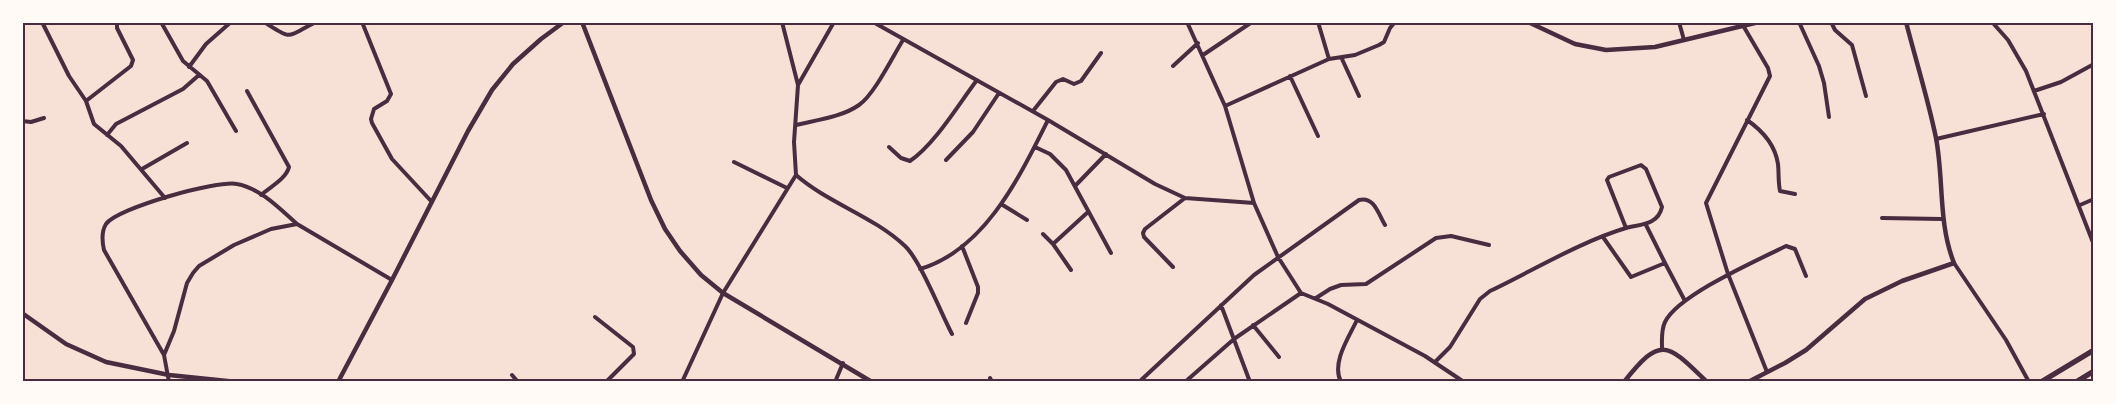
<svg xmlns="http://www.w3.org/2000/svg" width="2116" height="404" font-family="'PT Sans',sans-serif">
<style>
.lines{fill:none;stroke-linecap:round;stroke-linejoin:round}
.minor{stroke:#4a2c40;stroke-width:4}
.tertiary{stroke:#4a2c40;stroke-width:4.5}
.primary{stroke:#4a2c40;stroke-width:5.5}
.neatline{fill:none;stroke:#4a2c40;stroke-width:2}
</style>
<rect width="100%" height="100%" fill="#f7e1d7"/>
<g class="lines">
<!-- minor -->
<path class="minor" d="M 42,22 L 69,76 L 86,101 L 94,124 L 121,146 L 165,198
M 161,22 L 183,61 L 207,81 L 236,131
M 264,22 C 293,41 286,37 316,22
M 362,22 L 391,94 L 387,101 L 374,109 L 371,119 L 372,123 L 392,159 L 431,201
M 782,22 L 798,85
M 873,22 L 1048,120 L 1155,184 L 1185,198 L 1254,203
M 1187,22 L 1225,106 L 1254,203 L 1278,257 L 1301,293 L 1328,304 L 1425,356 L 1464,382
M 1318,22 L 1329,59
M 1679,22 L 1684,40
M 1741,22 L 1768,68 L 1770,76 L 1706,203 L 1728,274 L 1767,372
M 1799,22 L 1819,66 L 1824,83 L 1829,117
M 1831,22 L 1835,30 L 1852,45 L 1866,96
M 1992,22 L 2008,40 L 2026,71 L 2094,245
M 414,23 L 415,22
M 1203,55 L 1252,22
M 1342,59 L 1359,96
M 1173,66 L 1198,43
M 189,67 L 206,44 L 231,22
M 1290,76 L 1318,136
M 247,91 L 289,167 C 286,179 270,187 261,195
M 2034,91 L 2061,82 L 2094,64
M 86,101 L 131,66 L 133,60 L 117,28 L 117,22
M 1225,106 L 1329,59 L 1355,55 L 1379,45 L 1384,42 L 1390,28 L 1395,22
M 1033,111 L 1056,82 L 1063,79 L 1074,84 L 1081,81 L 1101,53
M 1747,120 C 1763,131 1775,144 1778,164 C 1779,173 1778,182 1780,191 L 1795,194
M 22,121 L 31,122 L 44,118
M 796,125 C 817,120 842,117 859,105 C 874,95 893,56 903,40
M 107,135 L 116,124 L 183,89 L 199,75
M 1936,139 L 2044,114
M 889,147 L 901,158 L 910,161 C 935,144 958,105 977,80
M 1035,147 L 1050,154 L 1066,170 L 1111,253
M 946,160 L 973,132 L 999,93
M 734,162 L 787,188
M 142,169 L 187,143
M 796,175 C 828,203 873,216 905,246 C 920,260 941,313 952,334
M 1075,186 L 1106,154
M 1001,204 L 1027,220
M 2080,205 L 2094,199
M 1882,218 L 1942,219
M 1646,225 L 1665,263
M 1043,234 L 1053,244
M 1603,237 L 1631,277 L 1665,263 L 1685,301
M 962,246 L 978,287 L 978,293 L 966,323
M 1954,263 L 2006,340 L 2029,382
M 1173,267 L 1144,237 L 1143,233 L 1145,229 L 1185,198
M 920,269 C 985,250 1020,176 1048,120
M 1071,270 L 1053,244 L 1088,212
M 1316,298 L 1330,289 L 1341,285 L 1366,284 L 1436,238 L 1451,236 L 1489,245
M 1221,305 L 1250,382
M 595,317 L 633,347 L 634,354 L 606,382
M 1253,325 L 1279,357
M 1662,349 C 1662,339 1661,330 1665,322 C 1678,295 1758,260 1786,246 L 1795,249 L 1806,276
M 164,355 L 104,250 C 102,241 101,232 106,224 C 117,208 217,180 237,184 C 260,188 280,209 297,224
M 1435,362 L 1450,347 L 1480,299 L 1490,291 C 1532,271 1582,241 1626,228 C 1641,224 1658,225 1662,207 L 1646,169 L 1641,165 L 1609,177 L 1607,180 L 1626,228
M 512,375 L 518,382
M 990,378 L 992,382
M 169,382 L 164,355 L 174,331 L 187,283 L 193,273 L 199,266 L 234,245 L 271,229 L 297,224 L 392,280
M 682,382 L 723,293 L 796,175 L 794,142 L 798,85 L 834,22
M 835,382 L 843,363
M 1139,382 L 1254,275 L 1359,200 C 1374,196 1378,213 1385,225
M 1185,382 L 1234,339 L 1301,293
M 1341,382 C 1331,363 1349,337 1357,320"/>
<!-- tertiary -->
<path class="tertiary" d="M 582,22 L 651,200 L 665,229 L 680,251 L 701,275 L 723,293 L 872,382
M 1528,22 L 1575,44 L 1606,50 L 1655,47 L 1759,22
M 22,313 L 66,344 L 106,362 L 169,375 L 237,382
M 338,382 L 392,280 L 468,131 L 492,90 L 513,64 L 541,39 L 564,22
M 1624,382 C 1661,335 1667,343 1707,382
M 1748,382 L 1785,363 L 1806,350 L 1865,299 L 1902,281 L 1954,263 C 1938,223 1944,180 1936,138 C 1928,99 1916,61 1906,22"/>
<!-- primary -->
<path class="primary" d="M 2041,382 L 2094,350
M 2076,382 L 2094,371"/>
</g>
<!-- border -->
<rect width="2116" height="404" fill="none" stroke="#fffaf5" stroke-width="48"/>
<rect x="24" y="24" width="2068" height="356" class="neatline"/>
</svg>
